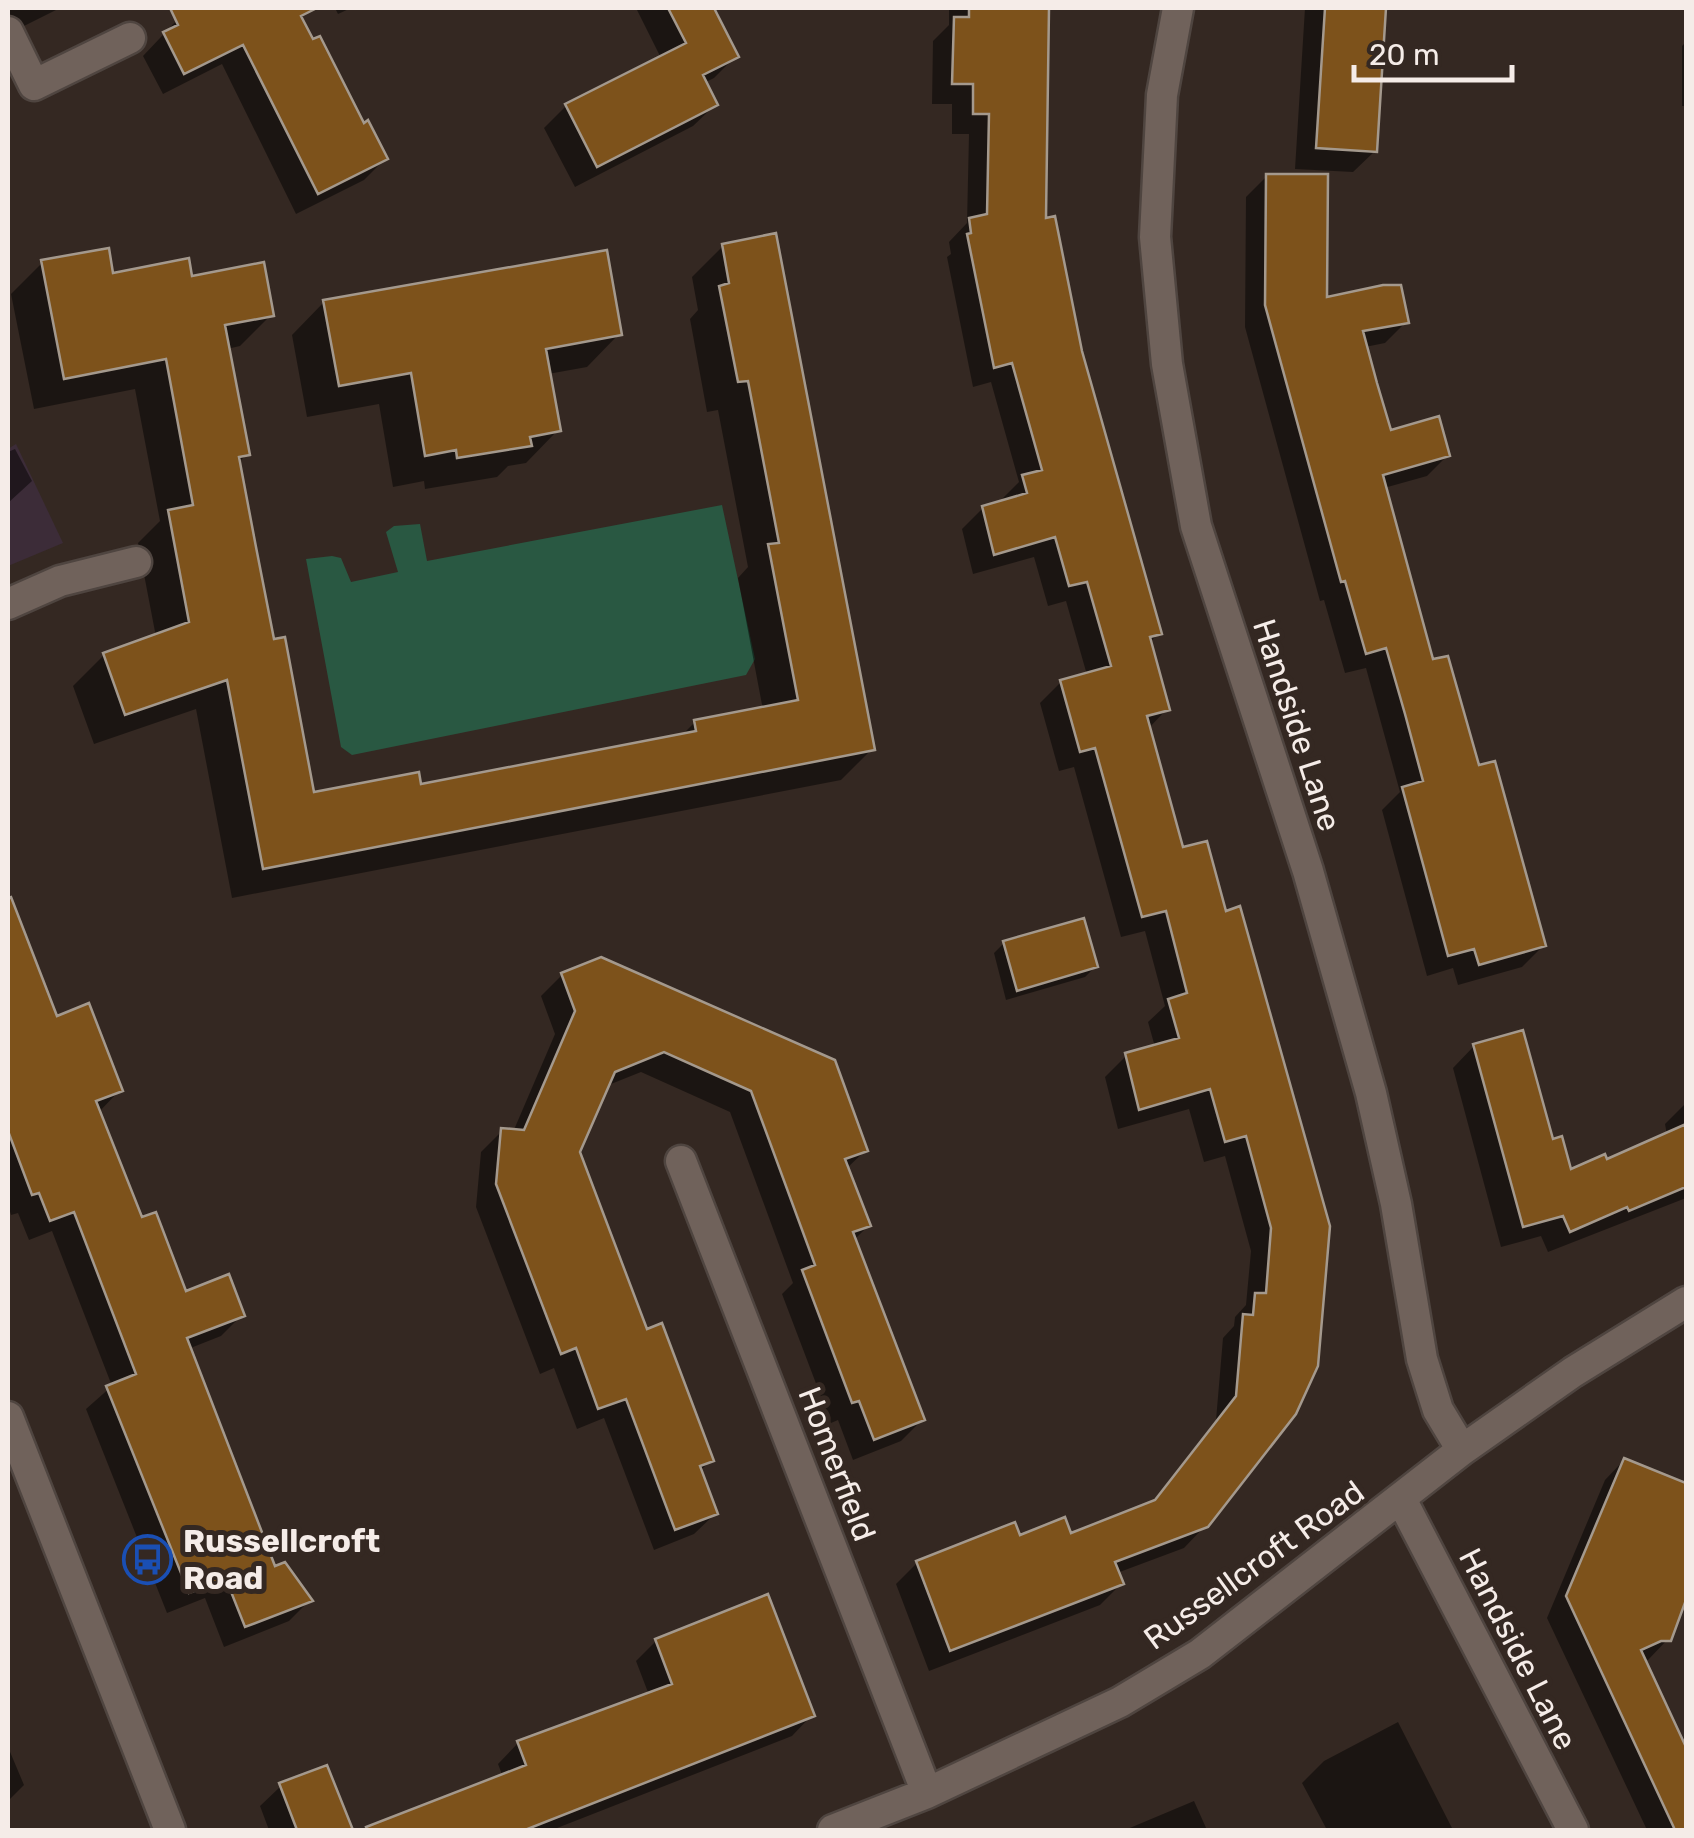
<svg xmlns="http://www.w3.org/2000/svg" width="1694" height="1838" font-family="Rubik,sans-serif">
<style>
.industrial{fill:#3c2c38}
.green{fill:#295842}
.shadow{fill:#0007}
.building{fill:#7d521b;stroke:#a4998d;stroke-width:2.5}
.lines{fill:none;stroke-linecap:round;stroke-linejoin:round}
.minor-casing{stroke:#4f4540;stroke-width:35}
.minor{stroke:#70625b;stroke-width:30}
.labels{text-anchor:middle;stroke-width:10;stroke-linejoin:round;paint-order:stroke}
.street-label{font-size:32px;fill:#f5ece8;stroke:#342822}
.poi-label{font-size:32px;font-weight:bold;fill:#f5ece8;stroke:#342822;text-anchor:start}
</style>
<rect width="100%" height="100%" fill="#342822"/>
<!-- industrial -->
<path class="industrial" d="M 16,444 L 63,543 L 8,566 L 8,449 Z"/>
<!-- green -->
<path class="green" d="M 722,505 L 755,659 L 746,675 L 352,755 L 341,747 L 306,559 L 332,556 L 341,558 L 351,582 L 398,572 L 386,532 L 394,526 L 420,524 L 427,561 Z"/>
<!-- shadow -->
<path class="shadow" d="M 8,8 L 60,8 L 8,34 Z
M 202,8 L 294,8 L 311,43 L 385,159 L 364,180 L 296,214 L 222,64 L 163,94 L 143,56 L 177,20 Z
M 335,8 L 351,8 L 338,14 Z
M 636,8 L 711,8 L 736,56 L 714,78 L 704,83 L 715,105 L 693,126 L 575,187 L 544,128 L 566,106 L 661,58 Z
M 949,8 L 1046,8 L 1043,221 L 1159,633 L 1149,643 L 1167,709 L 1148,729 L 1181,850 L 1224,914 L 1327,1226 L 1206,1525 L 1184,1548 L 1117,1573 L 1121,1584 L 1100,1605 L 929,1671 L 896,1584 L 917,1563 L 1018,1538 L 1070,1536 L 1150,1505 L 1216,1420 L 1223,1338 L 1234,1326 L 1235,1317 L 1246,1305 L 1251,1251 L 1225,1156 L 1204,1162 L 1189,1109 L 1118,1129 L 1105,1077 L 1126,1056 L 1155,1047 L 1148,1022 L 1165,1006 L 1145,931 L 1121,937 L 1074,767 L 1059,771 L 1040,703 L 1061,682 L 1087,675 L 1066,601 L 1048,606 L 1034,557 L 973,574 L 962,529 L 983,508 L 1003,502 L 1002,499 L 1019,482 L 991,382 L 973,387 L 947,257 L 951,254 L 949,242 L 967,223 L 969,134 L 952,134 L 952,104 L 932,104 L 933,41 L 949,25 Z
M 1305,8 L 1383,8 L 1375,151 L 1353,172 L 1295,169 Z
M 1601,8 L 1671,8 L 1601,10 Z
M 1686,42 L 1686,106 L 1682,106 L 1682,46 Z
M 1267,176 L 1324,300 L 1406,322 L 1385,343 L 1365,347 L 1389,433 L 1448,455 L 1427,476 L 1384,488 L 1432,662 L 1477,768 L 1543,946 L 1522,967 L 1458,985 L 1453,968 L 1427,976 L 1382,810 L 1400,792 L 1366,668 L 1345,673 L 1324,600 L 1320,601 L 1245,327 L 1246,197 Z
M 723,246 L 872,749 L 841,780 L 232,898 L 196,709 L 94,744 L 73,686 L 104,655 L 156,637 L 138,543 L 160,521 L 135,389 L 34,409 L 11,294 L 42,263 L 111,276 L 190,278 L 271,315 L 240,346 L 227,349 L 247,454 L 237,464 L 272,642 L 313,795 L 419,787 L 681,736 L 695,722 L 763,710 L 738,578 L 748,567 L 718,410 L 707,412 L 690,319 L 698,310 L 692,277 Z
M 324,302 L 619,334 L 587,367 L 548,374 L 558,430 L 526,463 L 508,466 L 497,477 L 425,489 L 424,481 L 393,487 L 379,404 L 307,417 L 292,335 Z
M 15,449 L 32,481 L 8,503 L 8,452 Z
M 1004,943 L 1095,967 L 1085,977 L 1006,1000 L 994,953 Z
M 37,972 L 55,1019 L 120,1090 L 98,1113 L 141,1221 L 185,1294 L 242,1315 L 221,1336 L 188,1349 L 274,1569 L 309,1601 L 289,1621 L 224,1647 L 205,1598 L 167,1613 L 86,1409 L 112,1386 L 52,1231 L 29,1240 L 18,1213 L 11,1215 L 8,1205 L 8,984 Z
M 562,975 L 866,1150 L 846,1169 L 868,1226 L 854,1240 L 922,1420 L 901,1441 L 853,1460 L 838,1420 L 831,1423 L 782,1294 L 793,1283 L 730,1112 L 641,1072 L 606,1086 L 577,1152 L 645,1333 L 711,1460 L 699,1472 L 716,1513 L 694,1534 L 654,1550 L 604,1418 L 577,1429 L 554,1368 L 540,1374 L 476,1207 L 481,1152 L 502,1131 L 513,1132 L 555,1034 L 541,996 Z
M 1474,1046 L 1551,1142 L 1569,1172 L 1606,1162 L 1667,1135 L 1665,1124 L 1686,1103 L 1686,1198 L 1548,1252 L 1541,1236 L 1501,1247 L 1453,1068 Z
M 1624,1460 L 1686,1486 L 1686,1595 L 1668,1639 L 1648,1660 L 1643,1660 L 1686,1754 L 1686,1830 L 1647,1830 L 1547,1618 L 1605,1480 Z
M 656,1641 L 812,1715 L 792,1736 L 552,1830 L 365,1830 L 503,1777 L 498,1764 L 518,1743 L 649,1695 L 636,1661 Z
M 1398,1722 L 1453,1830 L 1327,1830 L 1302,1783 L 1324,1761 Z
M 8,1747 L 24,1785 L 8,1801 Z
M 326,1768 L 350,1830 L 269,1830 L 260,1806 L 281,1786 Z
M 1194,1801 L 1207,1830 L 1125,1830 Z"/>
<!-- building -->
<path class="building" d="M 170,8 L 317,8 L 301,16 L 313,39 L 320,36 L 364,123 L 368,120 L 388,159 L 318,194 L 243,45 L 184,74 L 163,32 L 178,25 Z
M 668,8 L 714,8 L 739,57 L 703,75 L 718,105 L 597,167 L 565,104 L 686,43 Z
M 969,8 L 1049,8 L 1046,218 L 1055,216 L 1082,351 L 1162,634 L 1150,637 L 1170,710 L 1147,716 L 1183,847 L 1207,841 L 1226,911 L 1240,906 L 1330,1226 L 1318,1366 L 1296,1414 L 1208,1527 L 1115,1562 L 1124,1584 L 950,1651 L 916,1561 L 1015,1522 L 1020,1535 L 1065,1517 L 1071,1533 L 1155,1500 L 1236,1396 L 1243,1314 L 1253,1315 L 1255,1293 L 1266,1293 L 1271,1228 L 1246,1136 L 1225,1142 L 1210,1089 L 1139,1110 L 1125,1053 L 1179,1038 L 1168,999 L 1187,993 L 1166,911 L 1142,917 L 1095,748 L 1080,752 L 1060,680 L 1111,666 L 1087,582 L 1069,586 L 1055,537 L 994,555 L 982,506 L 1027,493 L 1022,475 L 1042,470 L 1012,363 L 994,368 L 967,234 L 971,233 L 969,218 L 987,214 L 989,114 L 973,114 L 973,84 L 952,84 L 954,17 L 969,17 Z
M 1325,8 L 1386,8 L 1377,152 L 1316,148 Z
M 1266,174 L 1328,174 L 1327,297 L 1383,285 L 1401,285 L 1409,323 L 1363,331 L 1377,383 L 1391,430 L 1439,416 L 1450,456 L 1383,475 L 1433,659 L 1448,656 L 1479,765 L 1495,761 L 1546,946 L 1479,965 L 1474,949 L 1448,956 L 1402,787 L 1423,781 L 1405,714 L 1386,648 L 1366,654 L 1345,581 L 1341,582 L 1265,305 Z
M 776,233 L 875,750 L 263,869 L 227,680 L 125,715 L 103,653 L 189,622 L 168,510 L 193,505 L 166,359 L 64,379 L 41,260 L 109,248 L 113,273 L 189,258 L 192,276 L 264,262 L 274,316 L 225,325 L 250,455 L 239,457 L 256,547 L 274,639 L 285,637 L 314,792 L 419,772 L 421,784 L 696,731 L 694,720 L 798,700 L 768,544 L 779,543 L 748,381 L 738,382 L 719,286 L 729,283 L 722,244 Z
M 607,250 L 622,335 L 546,349 L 561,431 L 530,437 L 532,446 L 457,458 L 456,450 L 425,456 L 411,373 L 339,386 L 323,300 Z
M 11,897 L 57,1016 L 89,1003 L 123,1091 L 96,1101 L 142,1217 L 156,1212 L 186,1291 L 229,1274 L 245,1316 L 187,1338 L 275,1566 L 285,1562 L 313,1601 L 245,1627 L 226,1579 L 189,1593 L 106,1386 L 136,1374 L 74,1212 L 50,1221 L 39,1193 L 32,1195 L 8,1131 L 8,898 Z
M 1084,918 L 1098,967 L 1017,991 L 1003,941 Z
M 601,957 L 835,1060 L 868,1151 L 845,1159 L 871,1226 L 853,1232 L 925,1420 L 874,1440 L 859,1401 L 852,1403 L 802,1270 L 815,1265 L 751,1091 L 664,1052 L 615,1072 L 580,1152 L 647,1329 L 662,1323 L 714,1461 L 700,1466 L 718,1514 L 675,1530 L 626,1399 L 598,1409 L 576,1348 L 561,1354 L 496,1184 L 501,1128 L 524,1130 L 575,1011 L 561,973 Z
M 1523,1030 L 1553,1139 L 1562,1136 L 1571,1169 L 1605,1154 L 1607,1159 L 1686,1124 L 1686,1187 L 1629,1211 L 1627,1207 L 1570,1232 L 1563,1216 L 1523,1227 L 1473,1044 Z
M 1624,1458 L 1686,1483 L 1686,1600 L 1671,1641 L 1661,1641 L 1641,1650 L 1686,1747 L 1686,1830 L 1675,1830 L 1566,1596 Z
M 768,1594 L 815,1716 L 525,1830 L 367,1830 L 366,1827 L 526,1765 L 517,1741 L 672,1684 L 655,1639 Z
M 327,1765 L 353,1830 L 297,1830 L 279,1783 Z"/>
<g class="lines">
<defs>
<path id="minor" d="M 1178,8 L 1162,95 L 1155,237 L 1167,364 L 1196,526 L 1308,871 L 1371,1093 L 1396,1204 L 1422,1359 L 1438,1410 L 1462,1450
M 8,32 L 34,85 L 130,38
M 8,604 L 60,581 L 136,562
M 681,1161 L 927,1793
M 8,1417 L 170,1830
M 1401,1499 L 1573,1830
M 833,1830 L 927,1793 L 1120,1702 L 1200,1654 L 1462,1450 L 1573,1372 L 1686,1302"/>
</defs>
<!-- minor casing -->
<use href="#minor" class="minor-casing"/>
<!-- minor -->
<use href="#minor" class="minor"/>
</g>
<!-- icons -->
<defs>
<symbol id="bus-ring" viewBox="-11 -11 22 22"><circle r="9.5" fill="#342822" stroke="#1a4fb4" stroke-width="1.5"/><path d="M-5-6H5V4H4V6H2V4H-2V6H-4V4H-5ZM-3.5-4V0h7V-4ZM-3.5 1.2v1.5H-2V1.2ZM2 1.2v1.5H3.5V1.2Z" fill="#1a4fb4"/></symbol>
</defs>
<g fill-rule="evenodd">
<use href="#bus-ring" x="120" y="1532" width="55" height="55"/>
</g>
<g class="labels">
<!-- street labels -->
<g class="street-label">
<text transform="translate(1297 725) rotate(72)" y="11">Handside Lane</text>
<text transform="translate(837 1464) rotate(69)" y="11">Homerfield</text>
<text transform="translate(1254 1565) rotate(-36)" y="11">Russellcroft Road</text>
<text transform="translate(1518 1649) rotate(63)" y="11">Handside Lane</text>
</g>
<!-- poi labels -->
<g class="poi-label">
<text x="183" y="1552">Russellcroft<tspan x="183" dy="37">Road</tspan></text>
</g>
</g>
<!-- border -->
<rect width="1694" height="1838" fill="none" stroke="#f5ece8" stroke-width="20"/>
<!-- scale -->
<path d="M1354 65v15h158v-15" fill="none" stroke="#f5ece8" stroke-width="5"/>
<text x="1369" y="65" font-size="30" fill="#f5ece8" stroke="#342822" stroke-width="8" paint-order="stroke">20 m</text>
</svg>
